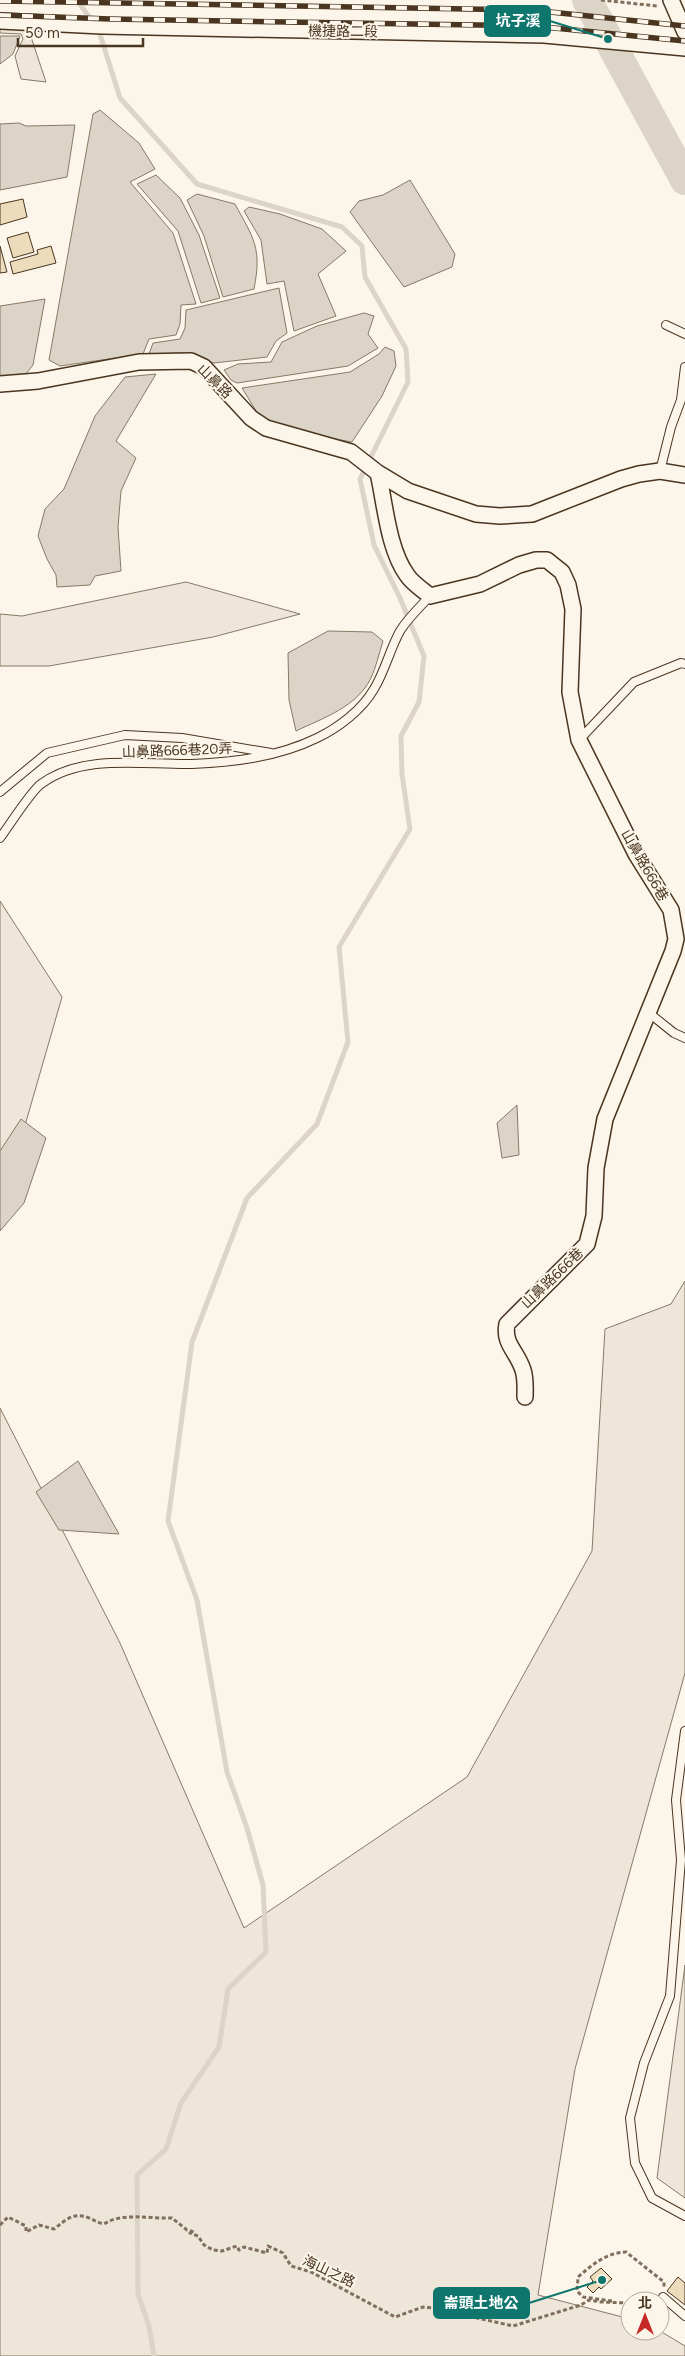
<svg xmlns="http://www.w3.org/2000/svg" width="685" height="2356" font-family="Figtree,'Noto Sans TC',sans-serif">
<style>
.green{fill:#ede6d9;stroke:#887966}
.water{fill:#dcd4c6;stroke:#887966}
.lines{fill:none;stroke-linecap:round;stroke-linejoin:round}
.stream{stroke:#dcd4c6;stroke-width:5}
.river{stroke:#dcd4c6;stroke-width:30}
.building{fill:#ecdcbc;stroke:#4a3520}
.service-casing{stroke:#4a3520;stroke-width:10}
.minor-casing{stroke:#4a3520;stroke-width:18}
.path{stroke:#7f6f5c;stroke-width:3;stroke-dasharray:4 2.5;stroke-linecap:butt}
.service{stroke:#fbf6e9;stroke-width:8}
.minor{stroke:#fbf6e9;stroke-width:15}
.rail-casing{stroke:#4a3520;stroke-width:5.5}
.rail{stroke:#fbf6e9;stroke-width:4;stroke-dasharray:11;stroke-linecap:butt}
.labels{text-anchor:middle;stroke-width:4;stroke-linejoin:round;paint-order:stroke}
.street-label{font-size:14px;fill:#4a3520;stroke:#fbf6e9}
.leader{fill:none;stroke:#0f766e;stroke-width:2}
.callout-dot{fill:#0f766e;stroke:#fbf6e9;stroke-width:2}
.callout{fill:#0f766e;stroke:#0f766e;stroke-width:2}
.callout-label{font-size:15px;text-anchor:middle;font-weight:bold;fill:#fff}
</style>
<rect width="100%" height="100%" fill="#fbf6e9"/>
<!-- green -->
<path class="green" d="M 0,18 L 25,19 L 46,82 L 21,79 L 15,56 L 23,39 L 21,34 L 0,33 Z
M 186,582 L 300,614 L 213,637 L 49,666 L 0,666 L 0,614 L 22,616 Z
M 0,901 L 62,997 L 0,1212 Z
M 685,1281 L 685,1673 L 575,2069 L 538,2295 L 630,2319 L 630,2331 L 660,2331 L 685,2346 L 685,2356 L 0,2356 L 0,1408 L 120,1643 L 244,1928 L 467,1777 L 592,1551 L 605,1329 L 671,1304 Z
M 685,1965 L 685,2198 L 657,2178 Z"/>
<!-- water -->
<path class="water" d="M 0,36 L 20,36 L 13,54 L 0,64 Z
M 100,110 L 139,143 L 155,169 L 130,182 L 173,233 L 196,304 L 181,305 L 180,324 L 176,335 L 149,339 L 143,354 L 60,366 L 49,360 L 93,114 Z
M 19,123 L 26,126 L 75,125 L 67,177 L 0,190 L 0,124 Z
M 156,175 L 180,198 L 199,235 L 220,298 L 201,303 L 178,231 L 137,184 Z
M 410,180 L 455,254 L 452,267 L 404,287 L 350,212 L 359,201 L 383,195 Z
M 197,194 L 235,204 C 254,239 262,248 254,289 L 223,297 L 204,236 L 187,200 Z
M 249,207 L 280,214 L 322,229 L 346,251 L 318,274 L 336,316 L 294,331 L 284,281 L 267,284 L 261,240 L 244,211 Z
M 279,288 L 287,333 L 276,341 L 267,357 L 214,363 L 181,353 L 149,354 L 153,343 L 180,339 L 185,328 L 186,310 Z
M 45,299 L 33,365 L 25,375 L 0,377 L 0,306 Z
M 364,313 L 374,316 L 368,334 L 378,348 L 348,366 L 237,383 L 231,380 L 224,370 L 238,364 L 271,362 L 282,342 L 317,326 Z
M 385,347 L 394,351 L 396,366 L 382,396 L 352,442 L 278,429 L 258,414 L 242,388 L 350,372 L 379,354 Z
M 156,374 L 116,441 L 136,458 L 121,491 L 118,527 L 121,571 L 95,576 L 90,585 L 57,587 L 56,575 L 47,559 L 38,536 L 45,509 L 64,489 L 95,416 L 125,377 Z
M 328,631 L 372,632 L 383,641 C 379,654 376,667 371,678 C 357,707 323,718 296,731 L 289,700 L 288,653 Z
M 517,1105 L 519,1155 L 502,1158 L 497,1123 Z
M 21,1119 L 46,1138 L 24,1203 L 0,1231 L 0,1151 Z
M 78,1461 L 119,1534 L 59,1530 L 36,1492 Z"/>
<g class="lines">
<!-- stream -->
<path class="stream" d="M 77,0 L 99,31 L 120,98 L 197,184 L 342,227 L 362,246 L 365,277 L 406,349 L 408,382 L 360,479 L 374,545 L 400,598 L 424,656 L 419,702 L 401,736 L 402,774 L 410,829 L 339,947 L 348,1042 L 317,1124 L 247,1198 L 192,1342 L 168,1521 L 197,1600 L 227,1772 L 247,1828 L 263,1885 L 266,1952 L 228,1989 L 219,2047 L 181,2103 L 166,2149 L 137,2175 L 138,2294 L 149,2326 L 154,2356"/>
<!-- river -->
<path class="river" d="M 587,0 L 685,180"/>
</g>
<!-- building -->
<path class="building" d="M 23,199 L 27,217 L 0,225 L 0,204 Z
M 28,232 L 34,252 L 13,258 L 7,238 Z
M 0,246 L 7,272 L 0,273 Z
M 51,246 L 56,263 L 13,274 L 10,262 L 38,254 L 37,250 Z
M 601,2268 L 612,2279 L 601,2289 L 599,2287 L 593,2293 L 587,2287 L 593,2281 L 590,2277 Z
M 678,2277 L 685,2283 L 685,2305 L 667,2291 Z"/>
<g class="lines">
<defs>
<path id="service" d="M 666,325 L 685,334
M 660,471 L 671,427 L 681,400 L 685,367
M 579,740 L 634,682 L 681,663 L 685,664
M 0,792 L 47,753 L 125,735 L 182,738 L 271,753
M 0,838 C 9,826 31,791 41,784 C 83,753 143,765 192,764 C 235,762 278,757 317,738 C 338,728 362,710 374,689 C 385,671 390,649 400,631 C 408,618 420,607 430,596
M 649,1013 L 674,1033 L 685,1038
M 685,1731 L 676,1800 L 681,1860 L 670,1996 L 644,2063 L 630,2118 L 635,2163 L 652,2198 L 685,2216
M 663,2297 L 685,2316"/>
<path id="minor" d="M 671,0 L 685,32
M 0,21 L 102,26 L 544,35 L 685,48
M 0,384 L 38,381 L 139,362 L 191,361 L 204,367 L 251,418 L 266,428 L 351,452 L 378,473 L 408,491 L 476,514 L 500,516 L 532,514 L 621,479 L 639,474 L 660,471 L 685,475
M 378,473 C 385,503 388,549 407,575 C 412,583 423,590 430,596 L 480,584 L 519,565 L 536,560 L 547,560 L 562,572 L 568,585 L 573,609 L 570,692 L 579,740 L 636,854 L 671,910 L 676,939 L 673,951 L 605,1119 L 596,1168 L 594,1216 L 587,1244 L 507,1324 C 503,1344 517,1351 523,1370 C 526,1379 525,1389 525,1397"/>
</defs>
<!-- service casing -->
<use href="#service" class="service-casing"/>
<!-- minor casing -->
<use href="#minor" class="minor-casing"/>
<!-- path -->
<path class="path" d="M 601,0 L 657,6
M 0,2225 L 8,2217 L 26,2226 L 26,2232 L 39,2225 L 54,2229 C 65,2221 73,2211 89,2218 C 94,2220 98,2223 104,2224 C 122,2212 149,2219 172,2218 L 187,2230 L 194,2232 L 190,2233 L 198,2236 L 204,2245 L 213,2250 L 222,2251 L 237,2246 L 239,2250 L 244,2247 L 267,2253 L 268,2246 L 283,2253 L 291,2266 L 311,2272 L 395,2317 L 423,2307 L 471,2312 L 473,2317 L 513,2326 L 581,2305 L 589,2300 L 601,2302 L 630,2303
M 612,2301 L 583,2297 L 577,2291 L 578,2277 C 593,2264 606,2253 626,2252 L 664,2282 L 664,2287
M 631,2301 L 652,2299"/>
<!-- service -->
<use href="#service" class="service"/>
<!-- minor -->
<use href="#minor" class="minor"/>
<defs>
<path id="rail" d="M 0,1 L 531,10 L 685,26
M 0,15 L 110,19 L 534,26 L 685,41"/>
</defs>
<!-- rail casing -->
<use href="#rail" class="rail-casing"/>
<!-- rail -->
<use href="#rail" class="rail"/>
</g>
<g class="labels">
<!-- street labels -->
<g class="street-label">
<text transform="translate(343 31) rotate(1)" y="5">機捷路二段</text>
<text transform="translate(215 381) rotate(44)" y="5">山鼻路</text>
<text transform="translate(177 750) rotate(-2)" y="5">山鼻路666巷20弄</text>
<text transform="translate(645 865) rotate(60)" y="5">山鼻路666巷</text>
<text transform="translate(552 1278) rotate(-44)" y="5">山鼻路666巷</text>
<text transform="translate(329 2271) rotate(25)" y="5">海山之路</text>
</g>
</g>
<!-- callouts -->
<path class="leader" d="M608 39L550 21M602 2280L529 2303"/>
<g class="callout-dot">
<circle cx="608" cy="39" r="5"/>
<circle cx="602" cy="2280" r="5"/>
</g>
<g class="callout">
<rect x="485" y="6" width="65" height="30" rx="5"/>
<rect x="434" y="2288" width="95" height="30" rx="5"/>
</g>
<g class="callout-label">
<text x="518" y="26">坑子溪</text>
<text x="481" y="2308">崙頭土地公</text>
</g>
<!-- north arrow -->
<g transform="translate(645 2316)"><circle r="24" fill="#fbf6e9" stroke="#b4a999"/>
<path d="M0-4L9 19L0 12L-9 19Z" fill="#c62828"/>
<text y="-8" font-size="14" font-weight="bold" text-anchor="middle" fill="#4a3520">北</text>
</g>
<!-- scale -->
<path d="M18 38v8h125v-8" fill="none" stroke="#4a3520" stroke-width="2.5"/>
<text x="25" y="38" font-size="15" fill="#4a3520" stroke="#fbf6e9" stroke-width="4" paint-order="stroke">50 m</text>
</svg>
